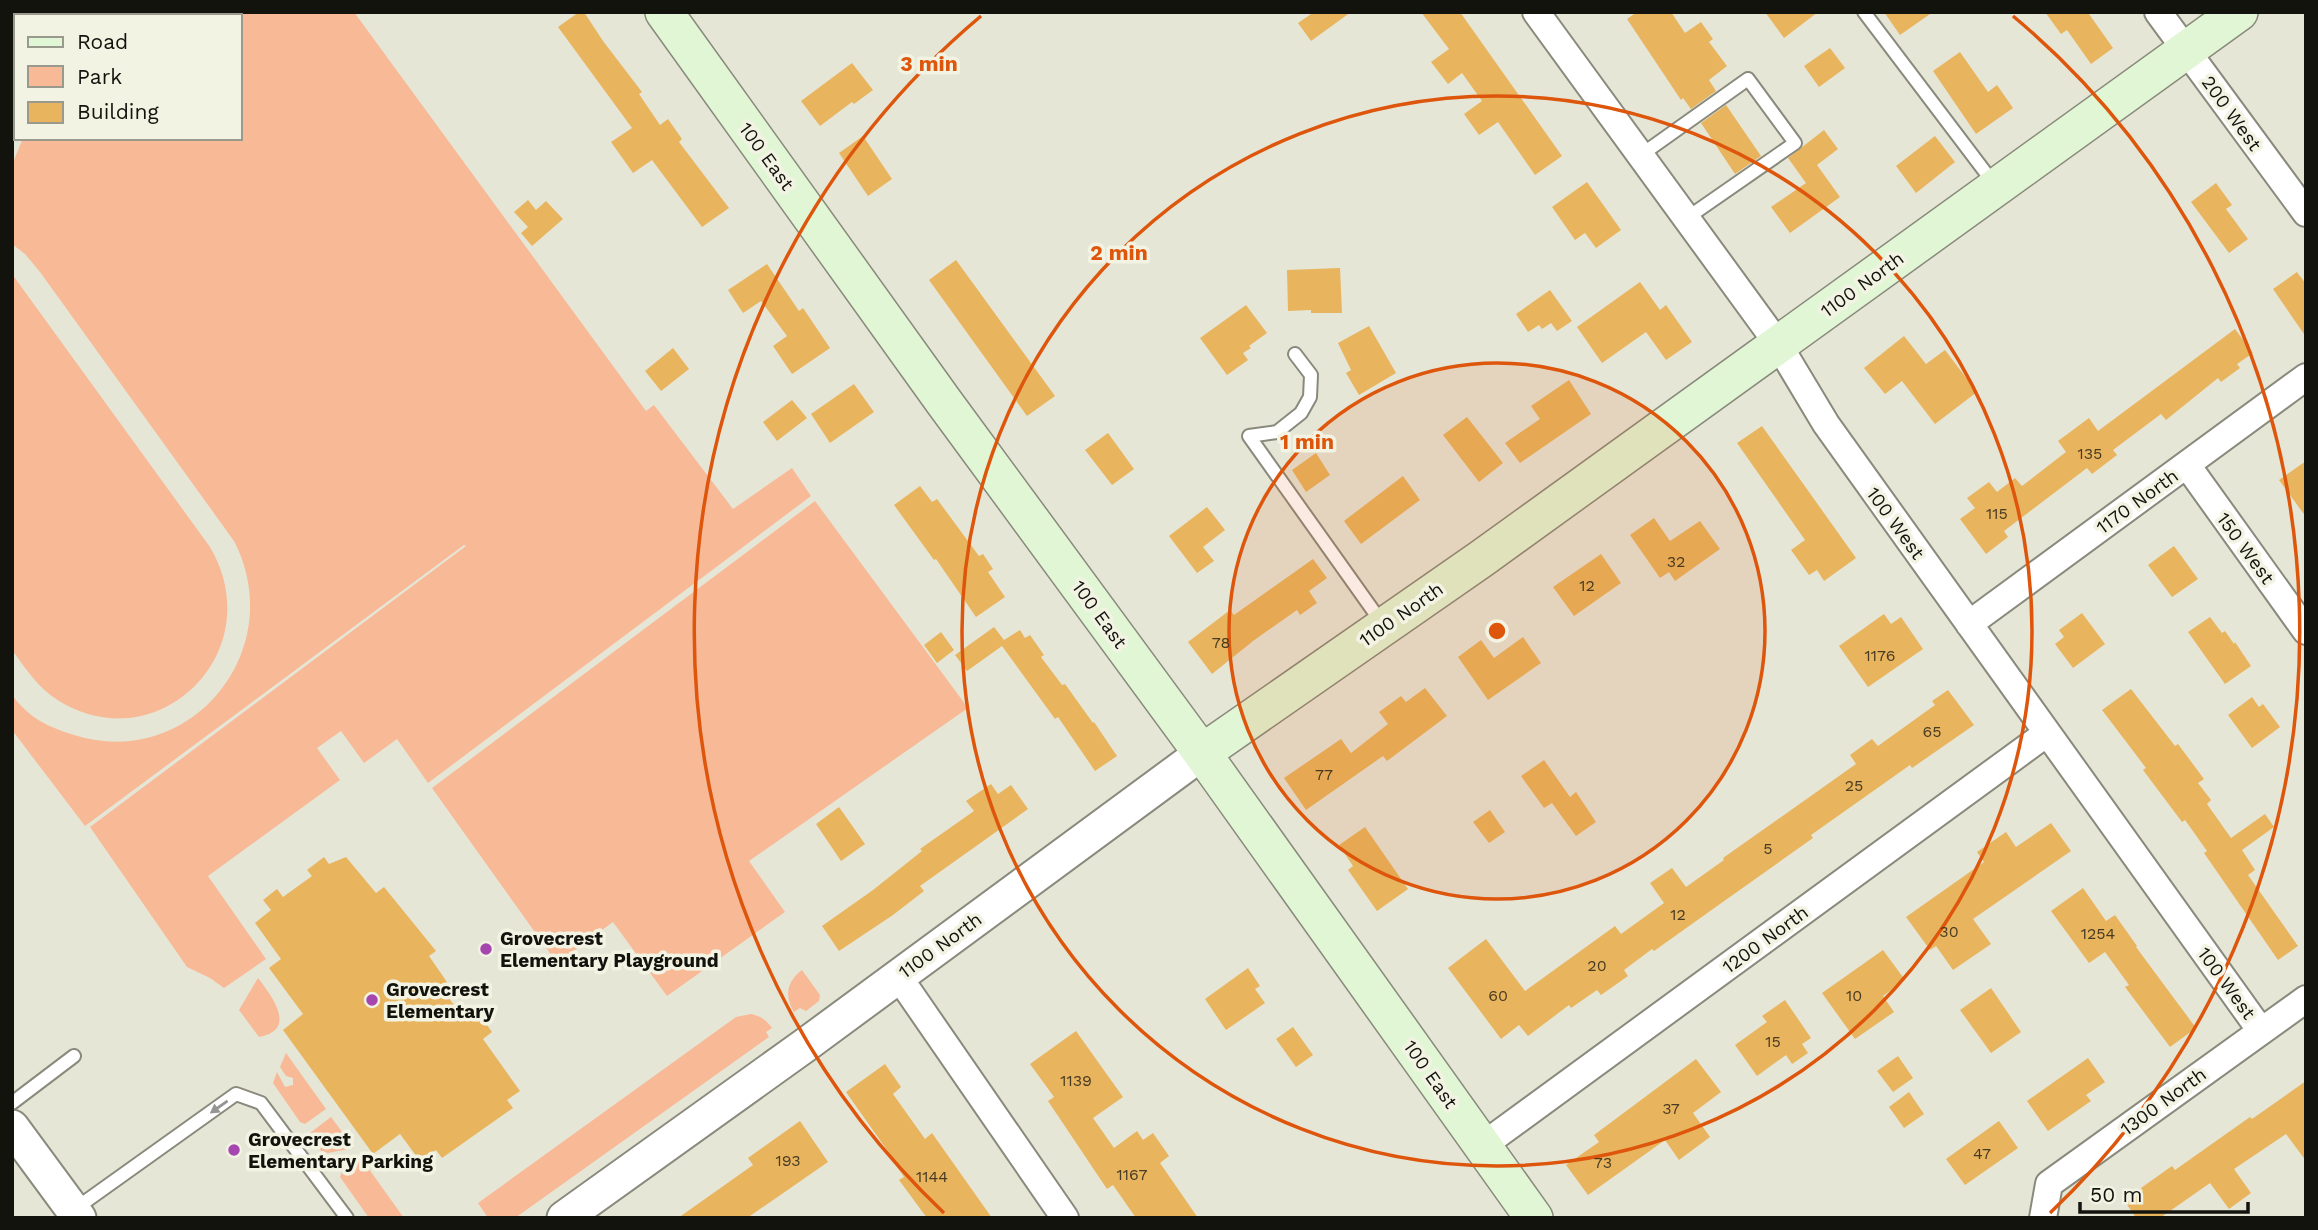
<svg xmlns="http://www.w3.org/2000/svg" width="2318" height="1230" font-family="'Work Sans',sans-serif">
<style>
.green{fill:#f8b997}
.building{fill:#e9b45e}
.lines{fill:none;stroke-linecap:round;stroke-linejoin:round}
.service-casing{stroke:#89897c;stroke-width:16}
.minor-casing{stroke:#89897c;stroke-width:30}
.tertiary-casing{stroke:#89897c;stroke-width:37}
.secondary-casing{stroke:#89897c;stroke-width:40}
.service{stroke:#fff;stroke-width:12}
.minor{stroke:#fff;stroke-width:26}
.tertiary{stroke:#fff;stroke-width:33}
.secondary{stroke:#e1f6d4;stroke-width:37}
.oneway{fill:#959593}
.ring{fill:none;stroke:#dd560c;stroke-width:3.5}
.poi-dot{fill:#a647b0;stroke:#f3f3e4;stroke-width:2.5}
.labels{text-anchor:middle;stroke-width:7;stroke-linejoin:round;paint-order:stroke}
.number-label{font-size:16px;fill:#483b22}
.street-label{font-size:19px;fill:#13130e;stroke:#f3f3e4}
.poi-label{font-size:19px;font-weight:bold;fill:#13130e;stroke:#f3f3e4;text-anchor:start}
.centre{fill:#dd560c;stroke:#f3f3e4;stroke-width:3.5}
.ring-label{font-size:21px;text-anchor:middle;font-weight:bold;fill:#dd560c;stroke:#f3f3e4;stroke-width:7;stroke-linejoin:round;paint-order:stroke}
</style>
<rect width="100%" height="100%" fill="#e6e6d7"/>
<!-- green -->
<path class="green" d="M 217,12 L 354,12 L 646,411 L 654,405 L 733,509 L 792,468 L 811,496 L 428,783 L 397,739 L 364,763 L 341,731 L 317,748 L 340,780 L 208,876 L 266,959 L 224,988 L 210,978 L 187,967 L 90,827 L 466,546 L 464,545 L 85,826 L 12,730 L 12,695 C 29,718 48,727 74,735 C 191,772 290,649 234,541 L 40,272 L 25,254 L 12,244 L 12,165 L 23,138 L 240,138 L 240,16 L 212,16 Z
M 12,274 L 210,547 C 271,651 159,762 59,701 C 38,688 26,669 12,650 Z
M 815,501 L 968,708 L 749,861 L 785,912 L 667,996 L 613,922 L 557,963 L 432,788 Z
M 802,970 L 820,995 L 819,1001 L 806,1011 L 800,1008 L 794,1012 C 784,996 787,981 802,970 Z
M 258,978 C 272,996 298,1030 259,1037 L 239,1010 Z
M 751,1014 C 761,1016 766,1020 772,1028 L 766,1032 L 769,1037 L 515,1218 L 488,1218 L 478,1203 L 736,1017 Z
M 286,1053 L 326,1109 L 305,1124 L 300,1122 L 273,1083 L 277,1072 L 285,1087 L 293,1085 L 293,1078 L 286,1076 L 280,1067 Z
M 331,1117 L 354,1148 L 328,1153 L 321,1151 L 310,1133 Z
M 361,1158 L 404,1218 L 369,1218 L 340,1177 L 342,1171 Z"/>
<!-- building -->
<path class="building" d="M 579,12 L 584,12 L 603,41 L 642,92 L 639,94 L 660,125 L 668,119 L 682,139 L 679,142 L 729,208 L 702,227 L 652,160 L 633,173 L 611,142 L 632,128 L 558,27 Z
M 1314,12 L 1351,12 L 1311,41 L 1298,23 Z
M 1421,12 L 1460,12 L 1562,156 L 1535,175 L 1498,122 L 1479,135 L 1464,114 L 1482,101 L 1462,73 L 1448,84 L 1431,62 L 1449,49 Z
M 1637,12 L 1671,12 L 1685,33 L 1701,22 L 1713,39 L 1709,42 L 1727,66 L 1709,80 L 1716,91 L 1691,109 L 1683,98 L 1681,100 L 1627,19 Z
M 1765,12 L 1818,12 L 1784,38 Z
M 1884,12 L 1933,12 L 1900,35 Z
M 2045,12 L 2091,12 L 2089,14 L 2113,48 L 2091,64 L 2067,30 L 2061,34 Z
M 1830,48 L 1845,68 L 1819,87 L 1804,66 Z
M 1960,52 L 1988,92 L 1997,85 L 2013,108 L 1976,134 L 1933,71 Z
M 852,63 L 873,90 L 854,104 L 852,102 L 820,126 L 801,101 Z
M 1726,105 L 1761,156 L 1735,174 L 1701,123 Z
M 1824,130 L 1838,149 L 1817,165 L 1840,197 L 1790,233 L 1771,207 L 1806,183 L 1788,158 Z
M 863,136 L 892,179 L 868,196 L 839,153 Z
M 1935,136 L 1955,162 L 1916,193 L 1896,166 Z
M 1587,182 L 1621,230 L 1596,248 L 1585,233 L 1575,240 L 1552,207 Z
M 2216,183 L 2232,205 L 2226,209 L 2248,239 L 2229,253 L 2191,202 Z
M 528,200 L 536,210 L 546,201 L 563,219 L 532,246 L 521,233 L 528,227 L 514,212 Z
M 956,260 L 1055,396 L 1027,416 L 929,280 Z
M 767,264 L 799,311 L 803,308 L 830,348 L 792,374 L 773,346 L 787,336 L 761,301 L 743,313 L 728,290 Z
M 1340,268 L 1342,313 L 1311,313 L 1311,310 L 1288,311 L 1287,270 Z
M 2297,272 L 2306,284 L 2306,337 L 2273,289 Z
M 1640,282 L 1660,310 L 1666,305 L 1692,342 L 1666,360 L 1646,332 L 1602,363 L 1577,327 Z
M 1550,290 L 1572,321 L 1557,331 L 1551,323 L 1542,329 L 1539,325 L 1528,332 L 1516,314 Z
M 1246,305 L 1267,333 L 1249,346 L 1251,348 L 1243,353 L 1248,360 L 1227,375 L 1200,338 Z
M 1369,326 L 1396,373 L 1359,395 L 1346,373 L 1351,370 L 1338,343 Z
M 2235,329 L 2253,353 L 2237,364 L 2240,368 L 2221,382 L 2218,378 L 2166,420 L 2161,414 L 2113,450 L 2117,455 L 2092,474 L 2087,468 L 2004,531 L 2008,537 L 1986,554 L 1960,519 L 1975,508 L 1967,498 L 1989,482 L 1997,492 L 2015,478 L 2022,486 L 2066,452 L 2058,441 L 2089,418 L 2098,431 Z
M 1904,336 L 1926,364 L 1945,350 L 1977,392 L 1935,424 L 1902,381 L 1885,394 L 1864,368 Z
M 673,348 L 689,369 L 661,391 L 645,371 Z
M 1569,380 L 1591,414 L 1520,463 L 1505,443 L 1540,419 L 1531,406 Z
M 854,384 L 874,412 L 830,443 L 811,414 Z
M 792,400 L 807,418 L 777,441 L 763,422 Z
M 1467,417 L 1503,463 L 1479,482 L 1443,435 Z
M 1762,426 L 1856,558 L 1824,581 L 1817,570 L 1809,575 L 1791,550 L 1805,540 L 1737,443 Z
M 1108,433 L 1134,469 L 1112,485 L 1085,450 Z
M 1316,453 L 1330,475 L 1306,492 L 1292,470 Z
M 2306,461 L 2306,517 L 2279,480 Z
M 1403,476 L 1420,500 L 1361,544 L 1344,521 Z
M 920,486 L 932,502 L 937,499 L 979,556 L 983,554 L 993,569 L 988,572 L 1005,597 L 976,617 L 936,559 L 934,560 L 894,505 Z
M 1207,507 L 1225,530 L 1203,547 L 1214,561 L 1197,573 L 1169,536 Z
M 1654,518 L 1670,541 L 1700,521 L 1720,549 L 1675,581 L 1669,572 L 1660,578 L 1630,535 Z
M 2174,546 L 2198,579 L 2172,597 L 2148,565 Z
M 1601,554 L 1621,583 L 1574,616 L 1553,587 Z
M 1313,559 L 1327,578 L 1309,591 L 1317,603 L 1300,615 L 1297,610 L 1253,641 L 1212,674 L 1188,642 L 1230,610 L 1234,615 Z
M 2082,613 L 2105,644 L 2073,668 L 2055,644 L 2064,637 L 2059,630 Z
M 1884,614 L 1891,624 L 1901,617 L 1923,649 L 1868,687 L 1839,646 Z
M 2210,617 L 2222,633 L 2225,631 L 2234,644 L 2235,642 L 2251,666 L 2225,684 L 2188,632 Z
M 994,627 L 1004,640 L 1020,630 L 1025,638 L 1030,635 L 1044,655 L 1041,657 L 1062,685 L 1065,684 L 1093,723 L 1094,722 L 1117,756 L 1095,771 L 1058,717 L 1055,719 L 1002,646 L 967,671 L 955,655 Z
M 941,632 L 954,650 L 937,663 L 924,645 Z
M 1523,637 L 1541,663 L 1488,700 L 1458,657 L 1481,640 L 1494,658 Z
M 1425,688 L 1447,716 L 1387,761 L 1383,756 L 1306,810 L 1284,778 L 1341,739 L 1351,753 L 1388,724 L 1379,712 L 1401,696 L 1406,702 Z
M 2131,689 L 2175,746 L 2178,744 L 2204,779 L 2198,783 L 2211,800 L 2207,804 L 2231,838 L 2265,814 L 2274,827 L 2242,850 L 2255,870 L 2248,875 L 2298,946 L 2278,960 L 2204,853 L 2207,851 L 2185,820 L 2182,822 L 2143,770 L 2146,768 L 2102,710 Z
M 1948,690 L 1974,725 L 1912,768 L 1910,765 L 1811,835 L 1813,838 L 1727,899 L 1654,951 L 1652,949 L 1624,970 L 1628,976 L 1601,995 L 1597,990 L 1571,1008 L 1569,1005 L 1528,1036 L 1519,1025 L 1501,1039 L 1448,968 L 1486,939 L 1525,991 L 1615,926 L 1621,934 L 1664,903 L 1650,883 L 1672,868 L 1686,887 L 1724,860 L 1723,858 L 1856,764 L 1850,755 L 1872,739 L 1878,746 L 1935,705 L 1932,701 Z
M 2252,697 L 2259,707 L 2263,704 L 2280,727 L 2252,748 L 2228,715 Z
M 1544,760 L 1570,797 L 1576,792 L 1596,822 L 1576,836 L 1552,803 L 1544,808 L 1521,776 Z
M 991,784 L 998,794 L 1011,785 L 1028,809 L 920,886 L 924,891 L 893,915 L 839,951 L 822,926 L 873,890 L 922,851 L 920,849 L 974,811 L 966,801 Z
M 839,807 L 865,844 L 841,861 L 816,824 Z
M 1490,810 L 1505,832 L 1489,843 L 1473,822 Z
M 2051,823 L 2071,851 L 1973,919 L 1991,944 L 1953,970 L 1936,946 L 1930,950 L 1906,917 L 1984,862 L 1977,852 L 2006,832 L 2016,847 Z
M 1365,827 L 1408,889 L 1377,911 L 1348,870 L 1353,866 L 1339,845 Z
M 324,857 L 329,864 L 346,857 L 376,893 L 384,887 L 436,951 L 429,956 L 449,985 L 443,990 L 465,1020 L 477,1011 L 492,1032 L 483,1039 L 520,1091 L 507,1100 L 513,1108 L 442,1158 L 436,1150 L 420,1161 L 400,1134 L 373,1154 L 283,1030 L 303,1014 L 269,968 L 281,959 L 255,923 L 271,910 L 263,900 L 277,889 L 283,897 L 312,876 L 307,870 Z
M 2083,888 L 2106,921 L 2115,915 L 2137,946 L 2136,947 L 2196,1028 L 2170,1047 L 2125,987 L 2129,985 L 2105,952 L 2089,963 L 2051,911 Z
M 1883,950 L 1905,980 L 1883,996 L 1894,1012 L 1855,1039 L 1822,993 Z
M 1248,968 L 1260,986 L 1255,989 L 1265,1003 L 1226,1030 L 1205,999 Z
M 1991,988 L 2021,1032 L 1991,1053 L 1960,1010 Z
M 1785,1000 L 1811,1038 L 1802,1044 L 1808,1053 L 1792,1064 L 1786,1055 L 1757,1076 L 1735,1045 L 1767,1022 L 1762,1016 Z
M 1293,1027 L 1313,1055 L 1296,1067 L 1276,1039 Z
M 1076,1031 L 1123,1097 L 1093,1118 L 1114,1148 L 1137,1131 L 1143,1140 L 1153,1133 L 1169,1156 L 1160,1163 L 1198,1218 L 1136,1218 L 1113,1185 L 1107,1189 L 1048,1101 L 1054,1097 L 1030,1064 Z
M 1898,1056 L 1913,1078 L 1893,1092 L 1877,1071 Z
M 2088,1058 L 2105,1082 L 2086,1095 L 2091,1101 L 2048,1131 L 2027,1101 Z
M 1696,1059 L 1721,1092 L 1693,1113 L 1710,1137 L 1679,1160 L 1665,1140 L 1588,1195 L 1566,1165 L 1599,1142 L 1594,1135 Z
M 885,1064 L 901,1087 L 893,1094 L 925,1139 L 932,1133 L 992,1218 L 927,1218 L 899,1180 L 904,1177 L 893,1161 L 894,1160 L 846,1092 Z
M 2306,1081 L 2306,1161 L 2286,1134 L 2234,1169 L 2251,1193 L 2229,1209 L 2210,1183 L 2160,1218 L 2136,1218 L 2126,1203 L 2143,1191 L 2141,1188 L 2172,1166 L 2175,1170 L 2250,1117 L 2252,1119 Z
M 1909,1092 L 1924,1114 L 1904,1128 L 1889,1107 Z
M 800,1121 L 828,1162 L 747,1218 L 678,1218 L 753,1165 L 748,1158 Z
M 1999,1121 L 2018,1148 L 1965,1185 L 1946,1159 Z"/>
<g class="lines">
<defs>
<path id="service" d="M 1864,12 L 1995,185
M 1641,155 L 1748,79 L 1795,143 L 1687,218
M 1295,354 L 1311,375 L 1310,397 L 1301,413 L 1277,432 L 1249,436 L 1382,623
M 12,1103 L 74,1056
M 75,1209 L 236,1094 L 261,1103 L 347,1218"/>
<path id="minor" d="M 1536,12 L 1778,344 L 1826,424 L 2261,1031
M 2158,12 L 2306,213
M 2187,465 L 2306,631
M 1969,624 L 2306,377
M 898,976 L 1065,1218
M 1482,1146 L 2047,733
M 2043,1218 L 2049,1184 L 2306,999"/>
<path id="tertiary" d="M 12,1127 L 79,1218
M 564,1218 L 804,1046 L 1202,753"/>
<path id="secondary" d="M 664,12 L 944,402 L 1202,753 L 1534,1218
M 1202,753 L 1481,559 L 2239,12"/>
</defs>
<!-- service casing -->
<use href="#service" class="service-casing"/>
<!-- minor casing -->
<use href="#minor" class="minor-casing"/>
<!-- tertiary casing -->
<use href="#tertiary" class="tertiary-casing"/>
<!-- secondary casing -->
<use href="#secondary" class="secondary-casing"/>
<!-- service -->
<use href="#service" class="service"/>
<!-- minor -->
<use href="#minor" class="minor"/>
<!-- tertiary -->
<use href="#tertiary" class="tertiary"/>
<!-- secondary -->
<use href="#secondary" class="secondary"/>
</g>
<!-- one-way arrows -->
<defs><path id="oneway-solid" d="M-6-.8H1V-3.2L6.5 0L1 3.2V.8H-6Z" transform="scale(1.75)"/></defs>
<use class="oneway" href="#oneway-solid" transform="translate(219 1107) rotate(145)"/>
<!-- distance rings -->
<circle cx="1497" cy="631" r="268" fill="#dd560c" fill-opacity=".12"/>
<g class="ring">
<circle cx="1497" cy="631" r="268"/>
<circle cx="1497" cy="631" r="535"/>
<path d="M944 1213A803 803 0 0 1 981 16M2013 16A803 803 0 0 1 2050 1213"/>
</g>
<!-- markers -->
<g class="poi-dot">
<circle cx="486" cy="949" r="7"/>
<circle cx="372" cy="1000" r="7"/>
<circle cx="234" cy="1150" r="7"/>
</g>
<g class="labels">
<!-- number labels -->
<g class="number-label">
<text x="2090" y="459">135</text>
<text x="1997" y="519">115</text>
<text x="1676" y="567">32</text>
<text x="1587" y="591">12</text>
<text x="1221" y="648">78</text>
<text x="1880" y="661">1176</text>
<text x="1932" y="737">65</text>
<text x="1324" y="780">77</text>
<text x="1854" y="791">25</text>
<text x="1768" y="854">5</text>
<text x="1678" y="920">12</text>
<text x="1949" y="937">30</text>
<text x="2098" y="939">1254</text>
<text x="1597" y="971">20</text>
<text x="1498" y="1001">60</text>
<text x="1854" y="1001">10</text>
<text x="1773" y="1047">15</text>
<text x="1076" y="1086">1139</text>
<text x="1671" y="1114">37</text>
<text x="1982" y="1159">47</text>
<text x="788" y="1166">193</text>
<text x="1603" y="1168">73</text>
<text x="1132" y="1180">1167</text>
<text x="932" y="1182">1144</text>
</g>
<!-- street labels -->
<g class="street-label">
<text transform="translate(2232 113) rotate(54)" y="7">200 West</text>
<text transform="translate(767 156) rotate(54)" y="7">100 East</text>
<text transform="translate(1862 284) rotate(-36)" y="7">1100 North</text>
<text transform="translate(2137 501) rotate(-36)" y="7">1170 North</text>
<text transform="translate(1896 523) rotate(54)" y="7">100 West</text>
<text transform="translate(2246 548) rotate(54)" y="7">150 West</text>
<text transform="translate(1100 614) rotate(54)" y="7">100 East</text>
<text transform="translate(1401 614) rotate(-35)" y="7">1100 North</text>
<text transform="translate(1765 939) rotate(-36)" y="7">1200 North</text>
<text transform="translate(940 945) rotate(-36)" y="7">1100 North</text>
<text transform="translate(2227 983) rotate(54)" y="7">100 West</text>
<text transform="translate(1431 1074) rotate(55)" y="7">100 East</text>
<text transform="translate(2163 1101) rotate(-36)" y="7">1300 North</text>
</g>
<!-- poi labels -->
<g class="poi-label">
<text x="500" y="945">Grovecrest<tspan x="500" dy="22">Elementary Playground</tspan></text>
<text x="386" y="996">Grovecrest<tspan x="386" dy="22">Elementary</tspan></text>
<text x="248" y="1146">Grovecrest<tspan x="248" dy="22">Elementary Parking</tspan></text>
</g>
</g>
<circle cx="1497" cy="631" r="10" class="centre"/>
<g class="ring-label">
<text x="929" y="71">3 min</text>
<text x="1119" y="260">2 min</text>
<text x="1307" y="449">1 min</text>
</g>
<!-- border -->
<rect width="2318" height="1230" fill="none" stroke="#13130e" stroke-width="28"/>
<!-- legend -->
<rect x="14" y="14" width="228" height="126" fill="#f3f3e4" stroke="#99998e" stroke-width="2"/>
<rect x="28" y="37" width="35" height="10" fill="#e1f6d4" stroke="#99998e" stroke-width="2"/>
<text x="77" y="49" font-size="21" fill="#13130e">Road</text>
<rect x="28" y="66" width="35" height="21" fill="#f8b997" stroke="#99998e" stroke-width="2"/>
<text x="77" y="84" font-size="21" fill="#13130e">Park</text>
<rect x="28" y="102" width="35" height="21" fill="#e9b45e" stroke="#99998e" stroke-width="2"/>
<text x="77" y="119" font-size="21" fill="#13130e">Building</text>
<!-- scale -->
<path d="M2080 1202v10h168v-10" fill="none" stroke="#13130e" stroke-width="3.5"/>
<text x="2090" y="1202" font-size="21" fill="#13130e" stroke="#f3f3e4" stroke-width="5" paint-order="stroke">50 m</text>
</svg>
